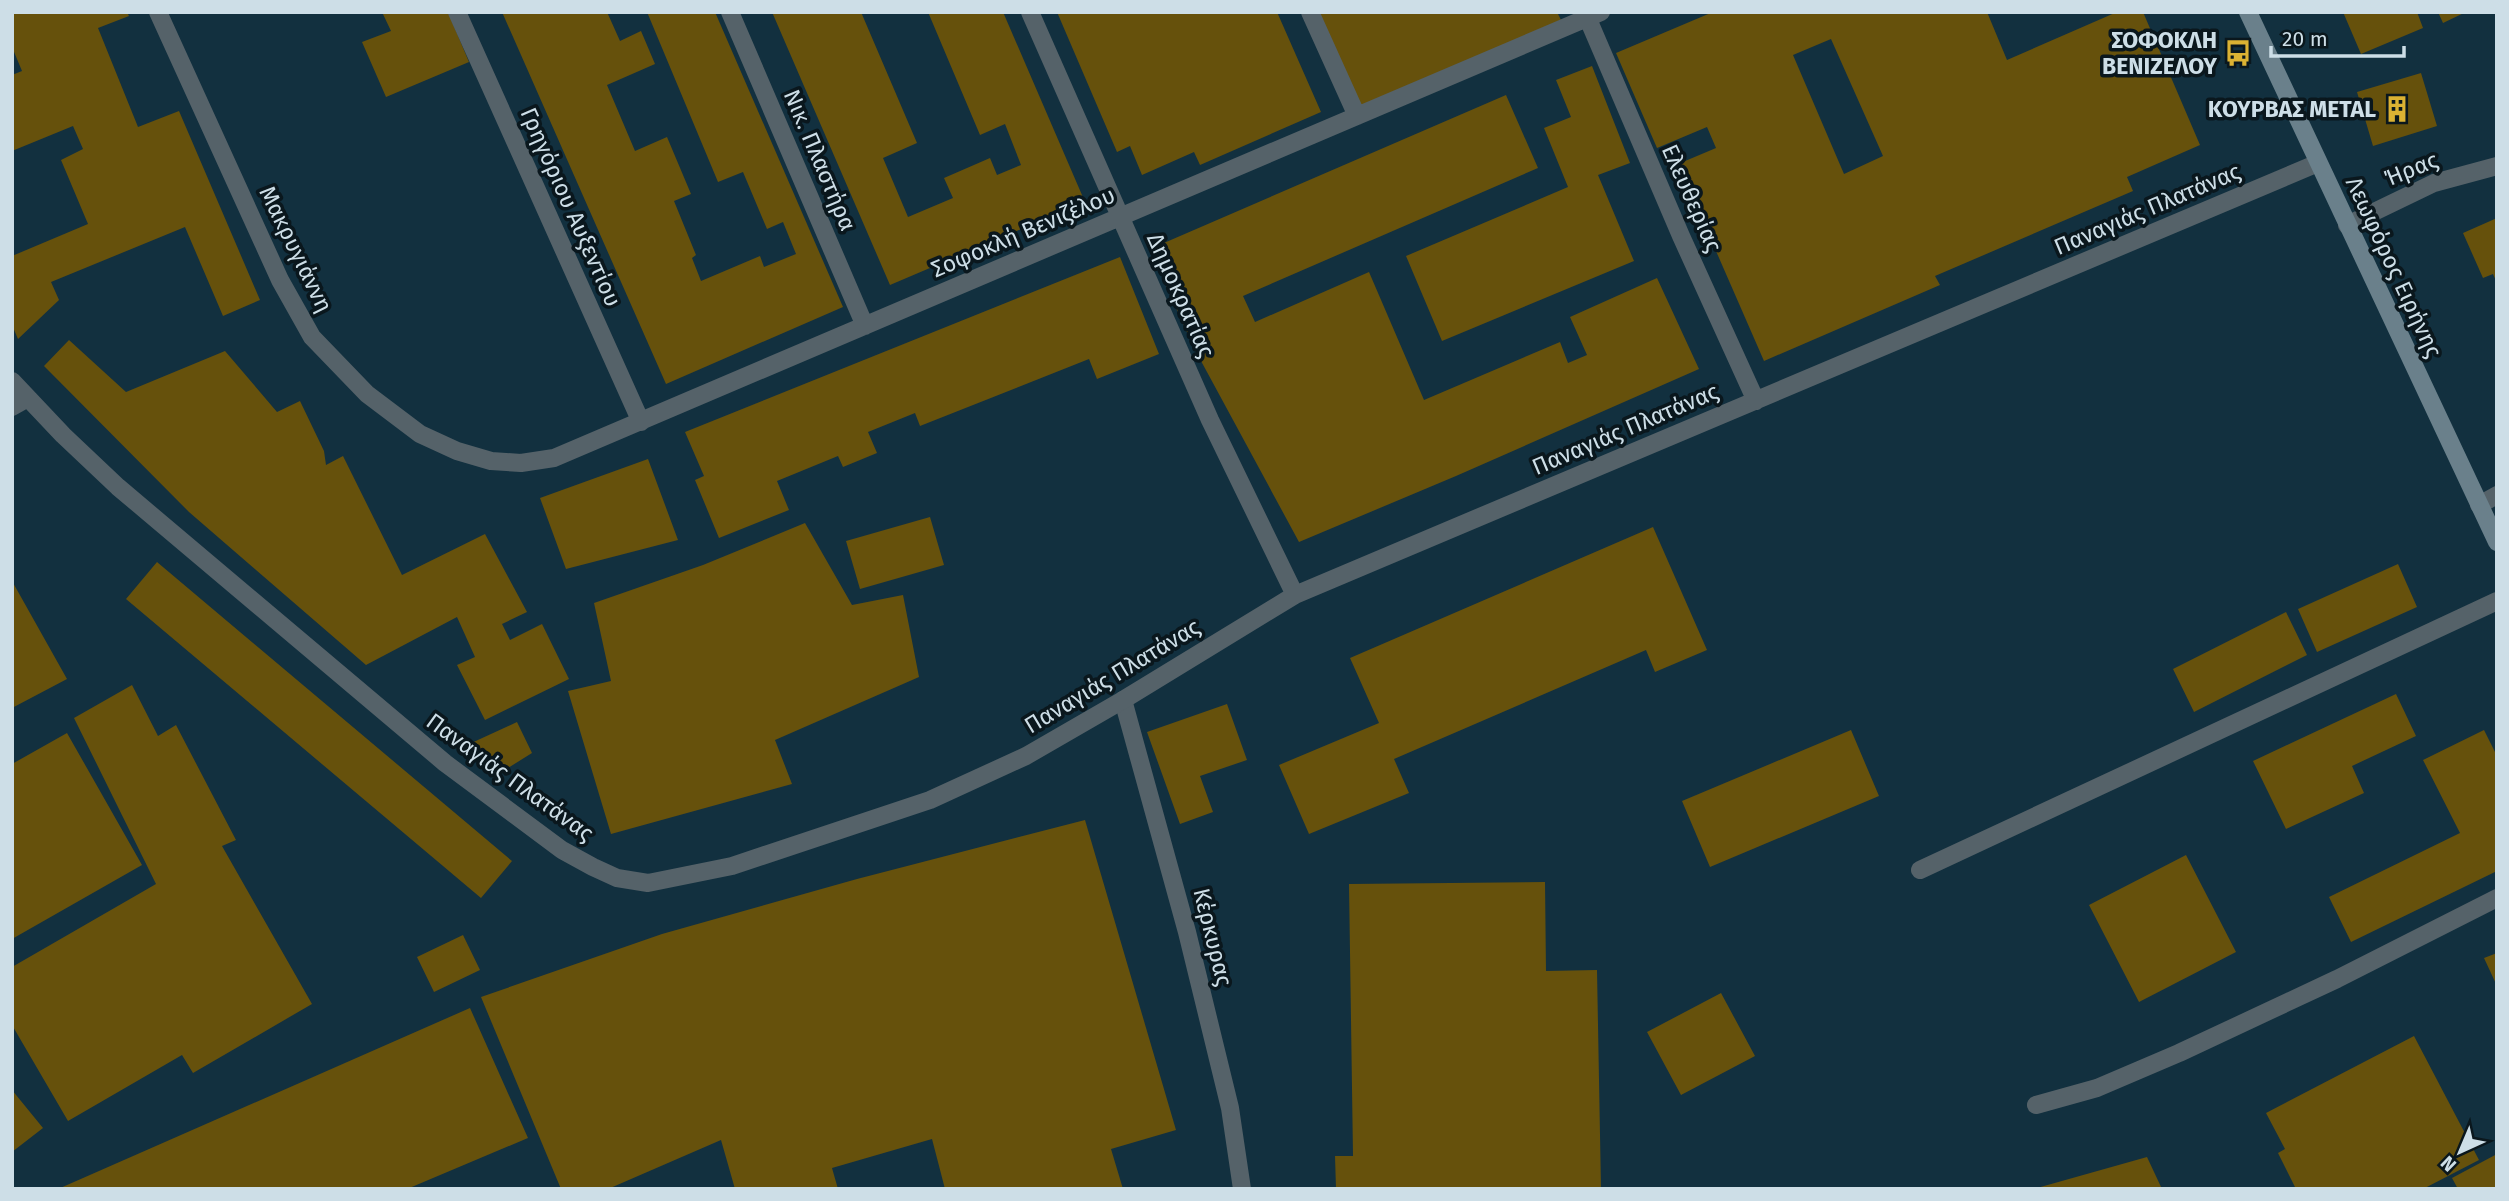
<svg xmlns="http://www.w3.org/2000/svg" width="2509" height="1201" font-family="'Fira Sans',sans-serif">
<style>
.building{fill:#66510c;fill-rule:evenodd}
.lines{fill:none;stroke-linecap:round;stroke-linejoin:round}
.lane{stroke:#556269;stroke-width:18}
.street{stroke:#556269;stroke-width:18}
.secondary{stroke:#6a808b;stroke-width:18}
.labels{text-anchor:middle;stroke-width:7;stroke-linejoin:round;paint-order:stroke}
.poi-label{font-size:23px;font-weight:bold;fill:#cddee7;stroke:#0a171d;text-anchor:end}
.street-label{font-size:23px;fill:#cddee7;stroke:#0a171d}
</style>
<rect width="100%" height="100%" fill="#12303f"/>
<!-- building -->
<path class="building" d="M 12,12 L 127,12 L 129,16 L 98,28 L 138,127 L 179,111 L 260,300 L 223,316 L 185,227 L 51,282 L 59,300 L 18,339 L 12,325 L 12,256 L 88,224 L 61,160 L 83,149 L 73,126 L 12,151 L 12,75 L 22,71 L 12,47 Z
M 382,12 L 448,12 L 469,62 L 386,97 L 362,42 L 391,31 Z
M 502,12 L 607,12 L 620,41 L 641,31 L 655,64 L 607,85 L 635,151 L 667,137 L 691,194 L 674,201 L 696,255 L 692,258 L 701,281 L 760,256 L 764,267 L 796,254 L 783,222 L 767,229 L 743,172 L 718,182 L 647,12 L 715,12 L 843,307 L 666,384 Z
M 772,12 L 861,12 L 917,143 L 883,158 L 908,217 L 953,198 L 944,178 L 990,158 L 997,175 L 1021,165 L 1005,124 L 980,135 L 928,12 L 1003,12 L 1085,202 L 890,285 Z
M 1057,12 L 1277,12 L 1321,112 L 1200,165 L 1194,152 L 1142,175 L 1130,146 L 1117,152 Z
M 1318,12 L 1557,12 L 1561,20 L 1359,108 Z
M 1713,12 L 1987,12 L 2007,60 L 2117,12 L 2143,12 L 2200,145 L 2127,177 L 2133,191 L 1935,276 L 1940,285 L 1764,361 L 1678,164 L 1716,148 L 1707,127 L 1657,148 L 1616,53 ZM 1831,39 L 1883,156 L 1844,174 L 1793,55 Z
M 2343,12 L 2417,12 L 2423,28 L 2361,54 Z
M 2438,12 L 2466,12 L 2443,23 Z
M 1592,66 L 1630,163 L 1598,175 L 1634,261 L 1442,341 L 1406,256 L 1568,187 L 1544,128 L 1571,117 L 1556,80 Z
M 2421,73 L 2437,126 L 2373,146 L 2357,92 Z
M 1506,95 L 1538,168 L 1243,296 L 1255,322 L 1369,272 L 1424,400 L 1560,342 L 1568,363 L 1587,355 L 1570,317 L 1657,278 L 1699,369 L 1456,476 L 1299,542 L 1194,348 L 1150,249 Z
M 2497,218 L 2497,283 L 2493,274 L 2483,278 L 2463,233 Z
M 1120,257 L 1159,354 L 1097,379 L 1089,359 L 920,426 L 915,413 L 868,432 L 877,453 L 843,467 L 838,456 L 777,481 L 789,510 L 719,538 L 695,480 L 704,476 L 685,432 Z
M 69,340 L 126,392 L 225,351 L 277,412 L 300,401 L 324,451 L 326,465 L 343,456 L 402,575 L 485,534 L 527,612 L 502,624 L 510,640 L 542,624 L 569,679 L 485,720 L 457,665 L 475,657 L 457,617 L 366,665 L 189,512 L 44,366 Z
M 648,459 L 678,540 L 566,569 L 540,498 Z
M 930,517 L 944,565 L 860,589 L 846,541 Z
M 805,523 L 852,605 L 903,595 L 919,677 L 775,740 L 792,784 L 611,834 L 568,691 L 611,681 L 594,603 L 703,565 Z
M 1653,527 L 1707,650 L 1655,672 L 1646,650 L 1394,759 L 1409,793 L 1309,834 L 1279,765 L 1379,723 L 1350,658 Z
M 157,562 L 512,861 L 481,898 L 126,599 Z
M 2398,564 L 2417,607 L 2317,652 L 2298,609 Z
M 12,581 L 67,679 L 12,708 Z
M 2286,612 L 2307,655 L 2194,712 L 2173,669 Z
M 132,685 L 158,736 L 176,725 L 236,840 L 222,846 L 312,1004 L 193,1073 L 182,1055 L 68,1121 L 12,1025 L 12,967 L 156,884 L 74,718 Z
M 2396,694 L 2416,736 L 2352,766 L 2364,793 L 2286,829 L 2253,761 Z
M 1227,704 L 1247,760 L 1200,776 L 1213,812 L 1180,824 L 1147,732 Z
M 517,722 L 532,753 L 500,773 L 467,745 Z
M 1851,730 L 1879,796 L 1710,867 L 1682,801 Z
M 2484,730 L 2497,756 L 2497,871 L 2351,942 L 2329,897 L 2460,833 L 2423,760 Z
M 67,733 L 142,865 L 12,939 L 12,764 Z
M 1085,820 L 1176,1130 L 1111,1149 L 1123,1189 L 945,1189 L 932,1139 L 832,1168 L 838,1189 L 735,1189 L 721,1140 L 608,1189 L 561,1189 L 481,997 L 662,934 L 857,879 Z
M 2186,855 L 2236,952 L 2139,1002 L 2089,905 Z
M 1545,882 L 1546,971 L 1597,970 L 1601,1189 L 1336,1189 L 1335,1156 L 1353,1156 L 1349,884 Z
M 463,935 L 480,970 L 434,992 L 417,957 Z
M 2497,953 L 2497,986 L 2484,958 Z
M 1721,993 L 1755,1056 L 1681,1095 L 1647,1032 Z
M 470,1008 L 528,1138 L 407,1189 L 58,1189 Z
M 2414,1036 L 2479,1160 L 2423,1189 L 2296,1189 L 2278,1153 L 2285,1149 L 2266,1113 Z
M 12,1090 L 43,1128 L 12,1152 Z
M 2497,1154 L 2497,1189 L 2458,1189 L 2452,1178 Z
M 2147,1157 L 2162,1189 L 2037,1189 L 2037,1188 Z"/>
<g class="lines">
<!-- lane -->
<path class="lane" d="M 2479,505 L 2497,495
M 1123,700 L 1187,932 L 1230,1108 L 1242,1189
M 1920,870 L 2497,601
M 2036,1105 L 2097,1088 L 2179,1053 L 2337,979 L 2497,898"/>
<!-- street -->
<path class="street" d="M 158,12 L 280,280 L 312,337 L 367,394 L 420,434 L 457,451 L 491,461 L 521,463 L 554,458 L 1601,12
M 457,12 L 641,422
M 730,12 L 865,326
M 1030,12 L 1210,420 L 1295,595
M 1310,12 L 1357,116
M 1585,12 L 1681,236 L 1756,401
M 2347,225 L 2434,183 L 2497,166
M 12,381 L 63,435 L 118,487 L 445,763 L 562,850 L 593,867 L 617,878 L 648,883 L 732,866 L 930,800 L 1026,756 L 1123,700 L 1295,595 L 2318,163
M 12,407 L 28,398"/>
<!-- secondary -->
<path class="secondary" d="M 2248,12 L 2497,542"/>
</g>
<!-- icons -->
<defs>
<symbol id="bus-bare" viewBox="-9 -9 18 18"><path d="M-5-6H5V4H4V6H2V4H-2V6H-4V4H-5ZM-3.5-4V0h7V-4ZM-3.5 1.2v1.5H-2V1.2ZM2 1.2v1.5H3.5V1.2Z" fill="#dbb233" stroke="#0a171d" stroke-width="2.5" paint-order="stroke"/></symbol>
<symbol id="building-bare" viewBox="-9 -9 18 18"><path d="M-4-6H4V6H1V3H-1V6H-4ZM-2.5-4.3h1.7v1.8h-1.7ZM.8-4.3h1.7v1.8H.8ZM-2.5-1h1.7V.8h-1.7ZM.8-1h1.7V.8H.8Z" fill="#dbb233" stroke="#0a171d" stroke-width="2.5" paint-order="stroke"/></symbol>
</defs>
<g fill-rule="evenodd">
<use href="#bus-bare" x="2219" y="34" width="38" height="38"/>
<use href="#building-bare" x="2378" y="90" width="38" height="38"/>
</g>
<g class="labels">
<!-- poi labels -->
<g class="poi-label">
<text x="2217" y="48">ΣΟΦΟΚΛΗ<tspan x="2217" dy="26">ΒΕΝΙΖΕΛΟΥ</tspan></text>
<text x="2376" y="117">ΚΟΥΡΒΑΣ METAL</text>
</g>
<!-- street labels -->
<g class="street-label">
<text transform="translate(820 160) rotate(67)" y="8">Νικ. Πλαστήρα</text>
<text transform="translate(2411 169) rotate(-22)" y="8">Ήρας</text>
<text transform="translate(1692 198) rotate(66)" y="8">Ελευθερίας</text>
<text transform="translate(571 207) rotate(66)" y="8">Γρηγόριου Αυξεντίου</text>
<text transform="translate(2147 209) rotate(-23)" y="8">Παναγιάς Πλατάνας</text>
<text transform="translate(1023 232) rotate(-23)" y="8">Σοφοκλή Βενιζέλου</text>
<text transform="translate(296 249) rotate(64)" y="8">Μακρυγιάννη</text>
<text transform="translate(2394 267) rotate(65)" y="8">Λεωφόρος Ειρήνης</text>
<text transform="translate(1181 295) rotate(66)" y="8">Δημοκρατίας</text>
<text transform="translate(1625 429) rotate(-23)" y="8">Παναγιάς Πλατάνας</text>
<text transform="translate(1112 676) rotate(-31)" y="8">Παναγιάς Πλατάνας</text>
<text transform="translate(510 777) rotate(36)" y="8">Παναγιάς Πλατάνας</text>
<text transform="translate(1213 937) rotate(76)" y="8">Κέρκυρας</text>
</g>
</g>
<!-- border -->
<rect width="2509" height="1201" fill="none" stroke="#cddee7" stroke-width="28"/>
<!-- north arrow -->
<g transform="translate(2460 1152) rotate(224)" stroke="#0a171d" stroke-width="5" paint-order="stroke">
<path d="M0-5L12 26L0 18L-12 26Z" fill="#cddee7"/>
<text y="-10" font-size="19" font-weight="bold" text-anchor="middle" fill="#cddee7">N</text>
</g>
<!-- scale -->
<path d="M2271 46v10h133v-10" fill="none" stroke="#cddee7" stroke-width="3.5"/>
<text x="2282" y="46" font-size="21" fill="#cddee7" stroke="#0a171d" stroke-width="5" paint-order="stroke">20 m</text>
</svg>
